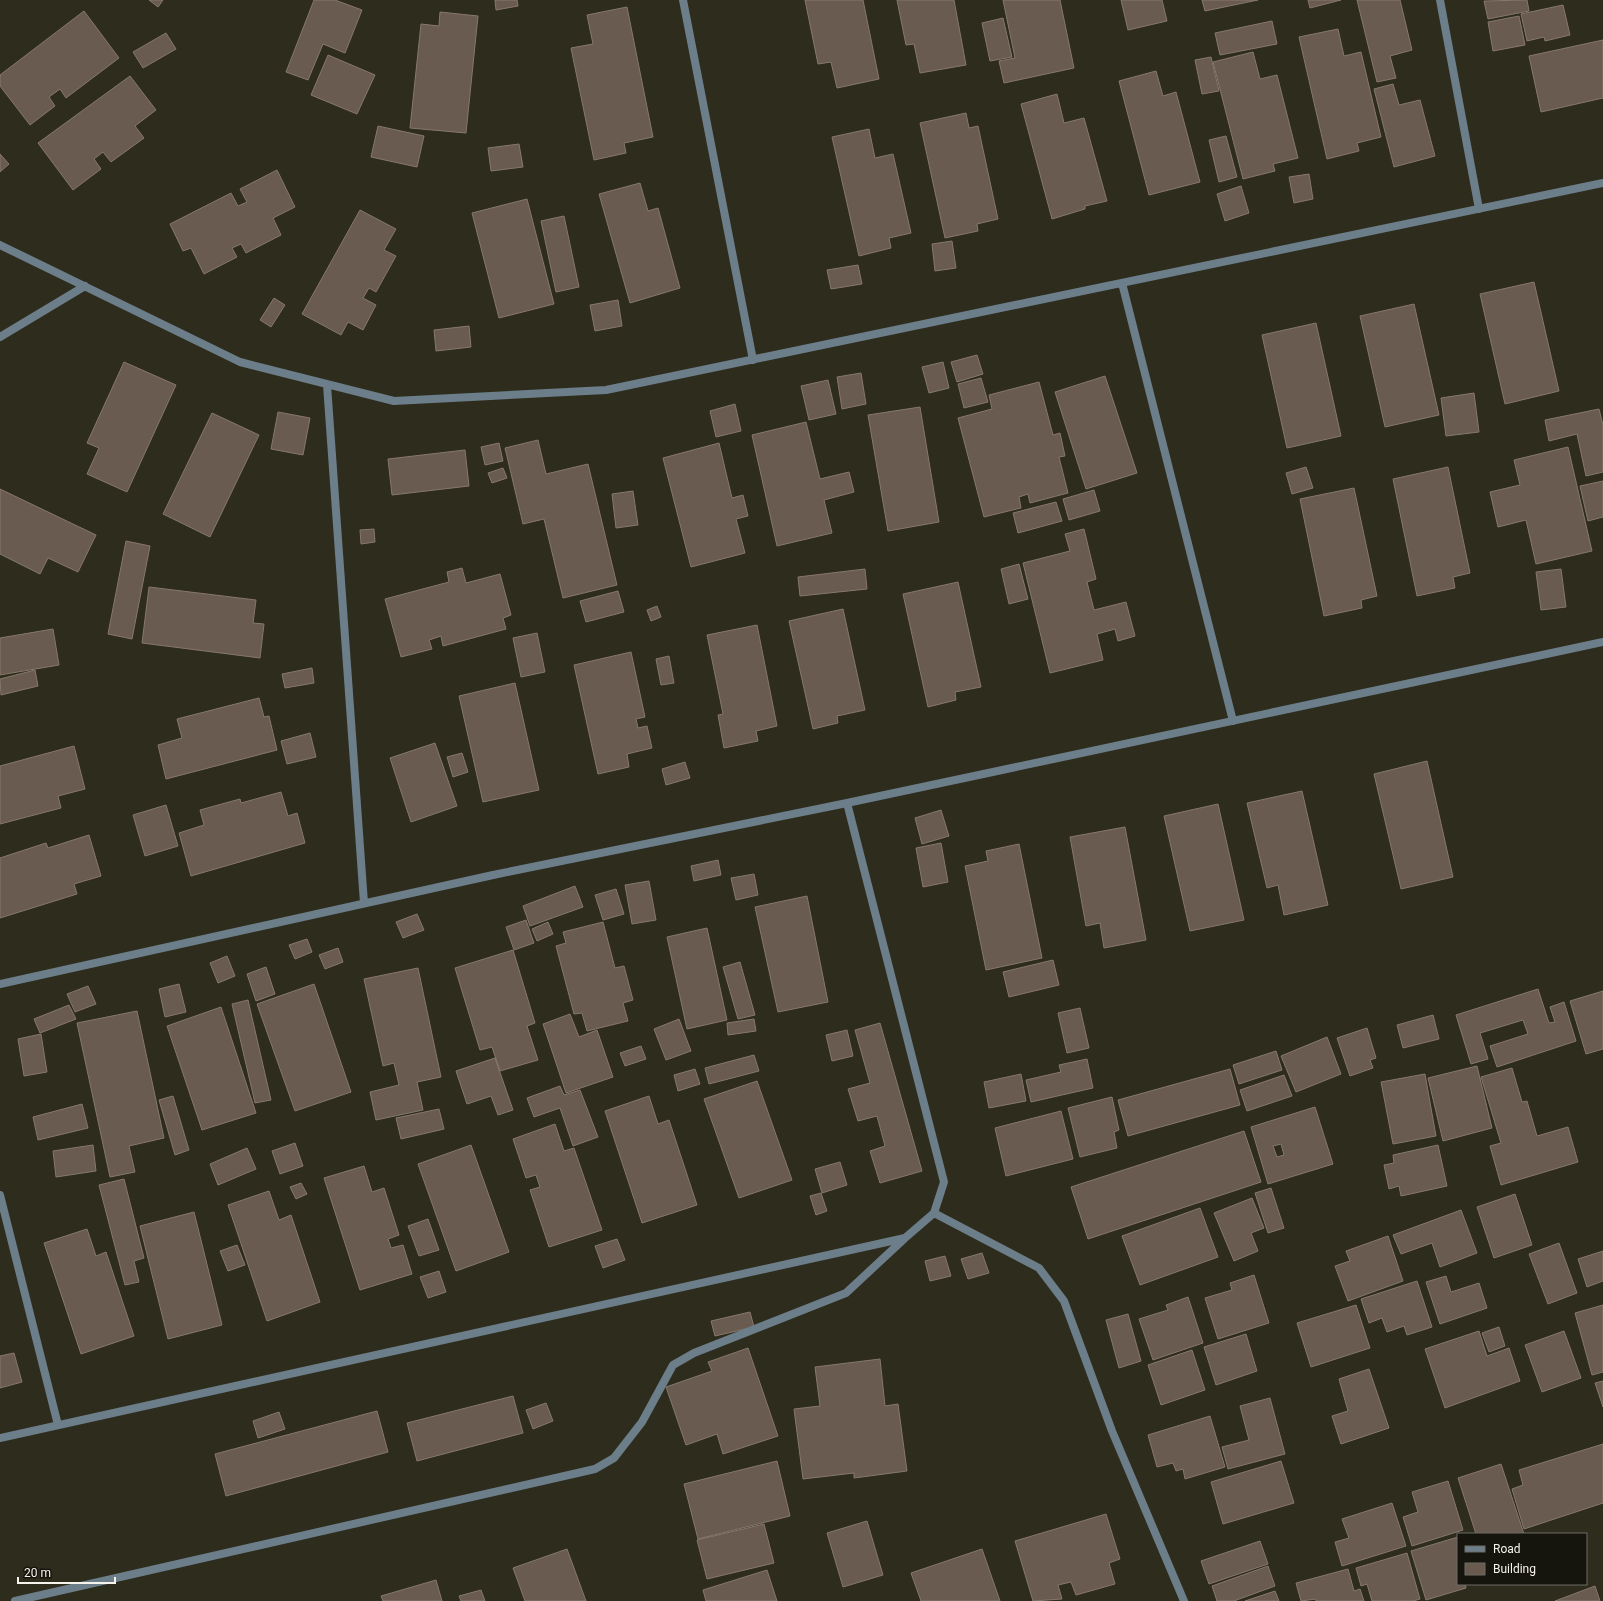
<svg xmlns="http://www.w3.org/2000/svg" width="1603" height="1601" font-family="Roboto,sans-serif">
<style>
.building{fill:#695b4f;stroke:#87786c;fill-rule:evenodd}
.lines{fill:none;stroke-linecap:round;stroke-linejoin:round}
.minor{stroke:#6b7e8a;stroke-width:8}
</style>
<rect width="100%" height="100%" fill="#2e2c1c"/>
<!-- building -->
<path class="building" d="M 149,0 L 163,0 L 158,7 Z
M 314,0 L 335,0 L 362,10 L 345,53 L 323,44 L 308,80 L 286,72 Z
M 495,0 L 517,0 L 518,6 L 496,10 Z
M 805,0 L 863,0 L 879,79 L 837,88 L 831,62 L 818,64 Z
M 897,0 L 954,0 L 966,65 L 920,73 L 914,44 L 906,45 Z
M 1003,0 L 1060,0 L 1074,68 L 1004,83 L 999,61 L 1015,58 Z
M 1121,0 L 1162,0 L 1167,21 L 1128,30 Z
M 1202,0 L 1258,0 L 1205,11 Z
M 1308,0 L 1341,0 L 1310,8 Z
M 1357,0 L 1400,0 L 1412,50 L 1390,56 L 1396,78 L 1377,82 Z
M 1527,0 L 1529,11 L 1488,19 L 1484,1 Z
M 1563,5 L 1570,35 L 1545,41 L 1544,37 L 1527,41 L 1521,14 Z
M 627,7 L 653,137 L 624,143 L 626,153 L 594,160 L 571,48 L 593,44 L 587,15 Z
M 84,11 L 119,58 L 66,98 L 60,89 L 49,97 L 55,106 L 30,125 L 0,86 L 0,75 Z
M 440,12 L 478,16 L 466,133 L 410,128 L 421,24 L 439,26 Z
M 1519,16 L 1525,45 L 1493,51 L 1488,22 Z
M 1003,18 L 1012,57 L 990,61 L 982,23 Z
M 1272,21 L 1277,44 L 1220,55 L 1215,33 Z
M 1338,29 L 1344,56 L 1361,52 L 1381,137 L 1357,143 L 1359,151 L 1327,159 L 1299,37 Z
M 166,33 L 176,49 L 143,68 L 133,52 Z
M 1603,40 L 1603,98 L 1541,112 L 1529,56 Z
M 1253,52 L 1260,79 L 1277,75 L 1298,158 L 1273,164 L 1275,171 L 1243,179 L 1213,62 Z
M 328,55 L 375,75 L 357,114 L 311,95 Z
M 1211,57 L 1219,91 L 1202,94 L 1195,60 Z
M 1156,71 L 1163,96 L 1176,92 L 1200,182 L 1149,195 L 1119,81 Z
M 130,76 L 156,110 L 135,126 L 144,138 L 111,162 L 103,152 L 94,159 L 101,169 L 73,190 L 38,143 Z
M 1393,84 L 1399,105 L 1420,100 L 1435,156 L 1394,167 L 1374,89 Z
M 1057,94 L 1064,123 L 1084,118 L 1107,201 L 1085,206 L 1085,209 L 1052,219 L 1021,104 Z
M 966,113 L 969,128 L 978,126 L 998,219 L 977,224 L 978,231 L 945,238 L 920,123 Z
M 378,126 L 424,136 L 417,167 L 371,157 Z
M 869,129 L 875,158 L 893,154 L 911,233 L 889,238 L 891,248 L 859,256 L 832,137 Z
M 1226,136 L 1237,177 L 1219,182 L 1209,140 Z
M 519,144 L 523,167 L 491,171 L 488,148 Z
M 0,154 L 9,164 L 0,172 Z
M 277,170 L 295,207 L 273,218 L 281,235 L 246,253 L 241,244 L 232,248 L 237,257 L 204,274 L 191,248 L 183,251 L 170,224 L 231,193 L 238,206 L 247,202 L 240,189 Z
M 1309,174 L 1313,199 L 1294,203 L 1289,177 Z
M 640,183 L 648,211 L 658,208 L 680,288 L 630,303 L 599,194 Z
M 1241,186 L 1249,213 L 1225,221 L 1217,194 Z
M 527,199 L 554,304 L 499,318 L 472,213 Z
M 360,210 L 396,229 L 384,250 L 396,256 L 376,292 L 369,288 L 363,298 L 376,305 L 363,330 L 348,322 L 341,335 L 302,314 Z
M 564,216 L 579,287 L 556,292 L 541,221 Z
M 952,241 L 956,268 L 935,271 L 932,244 Z
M 858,265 L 862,284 L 831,289 L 827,270 Z
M 1534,282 L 1559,391 L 1505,404 L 1480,294 Z
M 274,298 L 285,305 L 271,327 L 260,320 Z
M 618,300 L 622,326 L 595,331 L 590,305 Z
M 1414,304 L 1439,415 L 1385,427 L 1360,316 Z
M 1316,323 L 1341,436 L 1287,448 L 1262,335 Z
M 469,326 L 471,347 L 436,351 L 434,330 Z
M 977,355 L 983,374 L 957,382 L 951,362 Z
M 124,362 L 176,385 L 127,492 L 87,474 L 99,448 L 87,443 Z
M 943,362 L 949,388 L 929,393 L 922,367 Z
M 861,373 L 866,404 L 842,409 L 837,377 Z
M 1105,376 L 1137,473 L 1086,489 L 1055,392 Z
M 981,378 L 988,402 L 964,408 L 958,384 Z
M 828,380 L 836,414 L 809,420 L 801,386 Z
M 1039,382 L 1053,435 L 1060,433 L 1065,456 L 1059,457 L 1068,493 L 1030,503 L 1028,494 L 1019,497 L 1021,508 L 984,517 L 958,418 L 992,409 L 989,395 Z
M 1474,393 L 1479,432 L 1446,436 L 1441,398 Z
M 735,404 L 741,431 L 716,437 L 710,411 Z
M 920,407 L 939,522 L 888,531 L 868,415 Z
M 1599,409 L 1603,425 L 1603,472 L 1586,476 L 1577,434 L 1549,441 L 1545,420 Z
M 278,412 L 310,418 L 303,455 L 271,449 Z
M 212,413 L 259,435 L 210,537 L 163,514 Z
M 806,422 L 820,479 L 849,472 L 854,492 L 824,500 L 832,533 L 777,546 L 752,435 Z
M 538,440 L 546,474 L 588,464 L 617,585 L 563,598 L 544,519 L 523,524 L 505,448 Z
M 499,443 L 503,461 L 485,465 L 481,447 Z
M 719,443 L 732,498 L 743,495 L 748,516 L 736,519 L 745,553 L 691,567 L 663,458 Z
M 1568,447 L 1592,551 L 1536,564 L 1526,520 L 1498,527 L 1490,492 L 1520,485 L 1514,460 Z
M 465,450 L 469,486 L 392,495 L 388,459 Z
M 1306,467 L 1313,488 L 1292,494 L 1286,473 Z
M 1448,467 L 1470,573 L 1453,577 L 1455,588 L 1417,596 L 1393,479 Z
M 503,468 L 507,478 L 492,483 L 488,473 Z
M 1603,481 L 1603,517 L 1588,521 L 1580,486 Z
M 1354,488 L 1377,596 L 1361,600 L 1362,608 L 1324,616 L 1300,499 Z
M 0,489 L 96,535 L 78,572 L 48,558 L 40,574 L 0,554 Z
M 1094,490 L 1100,511 L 1069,520 L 1063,499 Z
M 633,491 L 638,525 L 616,528 L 612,494 Z
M 1056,502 L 1062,521 L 1018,533 L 1013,513 Z
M 374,529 L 375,542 L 361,544 L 360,530 Z
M 1084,529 L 1096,579 L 1087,582 L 1094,610 L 1126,602 L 1135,636 L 1118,641 L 1115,629 L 1097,634 L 1103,660 L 1050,673 L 1023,563 L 1070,551 L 1065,534 Z
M 126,541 L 150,546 L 132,639 L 108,634 Z
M 1019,564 L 1028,599 L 1009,604 L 1001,569 Z
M 462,568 L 466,583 L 500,574 L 511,615 L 503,618 L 506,629 L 443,646 L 441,636 L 429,640 L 432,649 L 401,657 L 385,599 L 449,582 L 447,572 Z
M 865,569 L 867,589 L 800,596 L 798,577 Z
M 1561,569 L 1566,607 L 1541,610 L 1536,572 Z
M 958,582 L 981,687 L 955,692 L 956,700 L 928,707 L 903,594 Z
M 149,587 L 256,600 L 253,623 L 264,624 L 260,658 L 142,643 Z
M 618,591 L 624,612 L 586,622 L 580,601 Z
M 657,606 L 661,617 L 651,621 L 647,610 Z
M 843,609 L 865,710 L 837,716 L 838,723 L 813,729 L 789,621 Z
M 757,625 L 777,726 L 756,731 L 758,741 L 724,748 L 718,715 L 723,714 L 707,635 Z
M 53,629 L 59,665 L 0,675 L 0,638 Z
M 537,633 L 545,672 L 521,677 L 513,638 Z
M 631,652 L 645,717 L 636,719 L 638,728 L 647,726 L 652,748 L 627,754 L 629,767 L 598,774 L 574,665 Z
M 669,656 L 674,683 L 661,685 L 656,659 Z
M 312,668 L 314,683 L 285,688 L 282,674 Z
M 35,670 L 38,686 L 1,695 L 0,679 Z
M 515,683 L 539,790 L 483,802 L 459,696 Z
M 259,698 L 264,717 L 269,716 L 277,750 L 166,779 L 158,745 L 182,738 L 177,719 Z
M 310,733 L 316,757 L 287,764 L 281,741 Z
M 435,743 L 457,806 L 411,822 L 390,758 Z
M 74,746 L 85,789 L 58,796 L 61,808 L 0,824 L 0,766 Z
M 462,753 L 468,772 L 453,777 L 447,757 Z
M 1427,761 L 1453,877 L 1401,889 L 1374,774 Z
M 685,762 L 690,778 L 666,785 L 662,769 Z
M 1302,791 L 1328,905 L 1284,915 L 1278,885 L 1267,888 L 1247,803 Z
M 281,792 L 288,816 L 297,813 L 305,843 L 191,876 L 179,833 L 204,825 L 200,810 L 240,799 L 241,803 Z
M 1218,804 L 1244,920 L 1190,931 L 1164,816 Z
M 166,805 L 178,846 L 145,856 L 133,815 Z
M 941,810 L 949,836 L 922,844 L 915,818 Z
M 1125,827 L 1146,940 L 1104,948 L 1100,923 L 1086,926 L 1070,837 Z
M 89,835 L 101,876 L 74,884 L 77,894 L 0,918 L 0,858 L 46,843 L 48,848 Z
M 941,843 L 948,882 L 923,887 L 916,848 Z
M 1019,844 L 1042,958 L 986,970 L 965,866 L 988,861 L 986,851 Z
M 718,860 L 721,875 L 694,881 L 691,866 Z
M 754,874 L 758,895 L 736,900 L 731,878 Z
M 649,881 L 656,920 L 632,924 L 625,885 Z
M 575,886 L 583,907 L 530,926 L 523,906 Z
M 616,889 L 624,914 L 603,920 L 595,895 Z
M 807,896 L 828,1002 L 778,1012 L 755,907 Z
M 417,914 L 424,930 L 403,938 L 396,922 Z
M 526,920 L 534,943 L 514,950 L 506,927 Z
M 548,922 L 553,934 L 537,941 L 532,929 Z
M 603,922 L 615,968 L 624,966 L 633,1000 L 623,1003 L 628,1021 L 587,1031 L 582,1013 L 574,1014 L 556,946 L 566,943 L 563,932 Z
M 707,928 L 727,1020 L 687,1029 L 667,937 Z
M 307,939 L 312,952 L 295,959 L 289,945 Z
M 338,948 L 343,962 L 325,969 L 319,955 Z
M 513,950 L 535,1023 L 527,1026 L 538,1060 L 500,1071 L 492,1047 L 480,1050 L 455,968 Z
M 227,956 L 235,976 L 218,983 L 210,963 Z
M 1053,960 L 1059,985 L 1009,997 L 1003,972 Z
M 740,962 L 755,1015 L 738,1019 L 723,967 Z
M 266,967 L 275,994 L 256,1001 L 247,974 Z
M 418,968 L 441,1077 L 417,1082 L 423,1110 L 376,1120 L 370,1092 L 399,1085 L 394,1063 L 383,1066 L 364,979 Z
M 179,984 L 186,1012 L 165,1017 L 159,989 Z
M 314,984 L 351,1092 L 295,1111 L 257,1004 Z
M 88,986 L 96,1004 L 75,1012 L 67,994 Z
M 1538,989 L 1549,1023 L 1555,1022 L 1550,1007 L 1564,1002 L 1576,1041 L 1497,1067 L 1490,1046 L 1528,1034 L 1523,1020 L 1480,1033 L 1488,1059 L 1471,1064 L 1456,1015 Z
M 1603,991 L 1603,1049 L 1586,1054 L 1570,1001 Z
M 248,1000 L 271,1100 L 255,1103 L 232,1004 Z
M 69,1005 L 76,1019 L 40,1033 L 34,1019 Z
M 221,1007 L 256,1113 L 202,1130 L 167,1026 Z
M 1080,1008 L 1089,1048 L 1067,1053 L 1058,1013 Z
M 137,1011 L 164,1138 L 129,1146 L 135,1172 L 110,1177 L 77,1023 Z
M 570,1014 L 579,1037 L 597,1030 L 613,1077 L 566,1093 L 543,1024 Z
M 1433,1015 L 1439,1039 L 1403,1048 L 1397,1025 Z
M 679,1019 L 691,1051 L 666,1060 L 654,1029 Z
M 754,1019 L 756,1031 L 728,1035 L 727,1023 Z
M 880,1023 L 922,1171 L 880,1183 L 870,1151 L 885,1146 L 877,1116 L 858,1121 L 848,1089 L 870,1083 L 855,1030 Z
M 1367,1028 L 1376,1058 L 1370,1060 L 1373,1068 L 1350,1076 L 1337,1038 Z
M 847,1030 L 853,1056 L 832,1061 L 826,1035 Z
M 41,1034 L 47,1072 L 24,1076 L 18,1039 Z
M 1327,1037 L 1341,1074 L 1296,1092 L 1281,1056 Z
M 641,1046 L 646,1059 L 625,1066 L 620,1053 Z
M 1276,1051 L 1282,1070 L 1239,1084 L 1233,1065 Z
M 754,1055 L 759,1071 L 709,1084 L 705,1068 Z
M 495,1058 L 513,1110 L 498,1115 L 491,1096 L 467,1104 L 456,1071 Z
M 1087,1059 L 1093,1088 L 1031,1102 L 1026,1080 L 1061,1072 L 1059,1065 Z
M 1477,1066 L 1492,1128 L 1443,1141 L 1428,1078 Z
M 1512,1068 L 1522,1102 L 1527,1101 L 1537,1136 L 1568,1127 L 1578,1162 L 1501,1185 L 1490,1146 L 1501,1143 L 1481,1077 Z
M 695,1069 L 700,1084 L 678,1091 L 674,1075 Z
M 1230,1069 L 1240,1105 L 1128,1136 L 1118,1100 Z
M 1021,1074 L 1026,1101 L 989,1108 L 984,1082 Z
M 1425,1074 L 1436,1136 L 1393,1144 L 1381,1082 Z
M 1284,1075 L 1292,1096 L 1247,1111 L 1240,1090 Z
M 757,1081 L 792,1180 L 739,1198 L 704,1099 Z
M 560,1086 L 564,1095 L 580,1090 L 598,1137 L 573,1146 L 560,1108 L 534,1117 L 527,1098 Z
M 173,1096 L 189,1150 L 175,1155 L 159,1100 Z
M 649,1096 L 658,1124 L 669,1120 L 697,1205 L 642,1223 L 605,1111 Z
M 1112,1097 L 1119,1130 L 1114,1132 L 1117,1148 L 1080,1157 L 1068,1108 Z
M 82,1104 L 88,1128 L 38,1140 L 33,1117 Z
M 1315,1107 L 1333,1164 L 1268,1184 L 1251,1127 ZM 1281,1144 L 1284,1155 L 1277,1157 L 1273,1146 Z
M 439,1109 L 444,1129 L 401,1139 L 396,1118 Z
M 1061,1111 L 1073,1159 L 1006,1176 L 995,1128 Z
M 555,1124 L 564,1151 L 574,1148 L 602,1230 L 549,1247 L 530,1190 L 540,1187 L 536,1175 L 526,1178 L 513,1139 Z
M 1244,1131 L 1261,1182 L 1088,1239 L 1071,1187 Z
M 295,1143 L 303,1166 L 280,1174 L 272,1151 Z
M 93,1145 L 96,1171 L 56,1177 L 53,1151 Z
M 471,1145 L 509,1252 L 456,1271 L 418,1164 Z
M 1438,1145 L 1447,1186 L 1401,1196 L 1399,1186 L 1389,1189 L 1384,1165 L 1394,1163 L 1393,1155 Z
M 247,1148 L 256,1169 L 218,1185 L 210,1164 Z
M 840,1162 L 847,1185 L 822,1193 L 815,1169 Z
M 364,1166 L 372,1192 L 384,1188 L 399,1235 L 388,1239 L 391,1248 L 403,1245 L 412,1274 L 360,1290 L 324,1178 Z
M 124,1179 L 144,1258 L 134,1261 L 139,1282 L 125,1285 L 99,1185 Z
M 301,1183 L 307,1194 L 296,1199 L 290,1187 Z
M 1271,1188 L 1284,1228 L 1268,1233 L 1255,1193 Z
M 269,1191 L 279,1220 L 291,1215 L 320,1302 L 267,1321 L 228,1205 Z
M 821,1193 L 827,1211 L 816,1215 L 810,1196 Z
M 1515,1194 L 1532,1245 L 1494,1258 L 1477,1207 Z
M 1252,1198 L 1264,1228 L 1251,1233 L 1258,1251 L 1234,1261 L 1214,1213 Z
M 1200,1208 L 1218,1257 L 1140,1285 L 1122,1236 Z
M 1461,1210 L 1477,1253 L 1440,1267 L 1432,1243 L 1401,1254 L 1393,1235 Z
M 194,1212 L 222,1325 L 168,1339 L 140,1226 Z
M 428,1219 L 439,1250 L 419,1256 L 408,1226 Z
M 87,1229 L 96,1256 L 106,1252 L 134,1336 L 81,1354 L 44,1243 Z
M 1388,1236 L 1403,1281 L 1348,1301 L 1335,1266 L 1350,1261 L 1346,1251 Z
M 617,1239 L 625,1260 L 603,1268 L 595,1246 Z
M 1559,1243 L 1577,1293 L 1548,1304 L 1529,1254 Z
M 237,1245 L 245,1265 L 228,1271 L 220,1251 Z
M 1603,1251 L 1603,1281 L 1587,1287 L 1578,1259 Z
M 982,1253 L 989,1273 L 968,1279 L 961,1259 Z
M 945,1256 L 951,1276 L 930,1281 L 925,1261 Z
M 439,1271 L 446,1292 L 428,1298 L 420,1277 Z
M 1254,1275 L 1269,1323 L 1218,1339 L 1205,1298 L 1232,1290 L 1230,1283 Z
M 1446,1276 L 1451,1292 L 1479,1283 L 1487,1308 L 1440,1324 L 1426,1282 Z
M 1417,1281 L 1432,1327 L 1407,1335 L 1404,1326 L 1387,1332 L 1382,1318 L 1369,1323 L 1361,1299 Z
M 1188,1297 L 1203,1343 L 1153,1360 L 1139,1319 L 1168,1310 L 1166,1305 Z
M 1356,1305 L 1370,1348 L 1311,1367 L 1297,1323 Z
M 1603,1305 L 1603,1372 L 1592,1375 L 1575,1313 Z
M 750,1312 L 754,1327 L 715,1336 L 711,1321 Z
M 1128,1314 L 1141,1361 L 1119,1368 L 1106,1320 Z
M 1499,1327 L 1505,1346 L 1489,1352 L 1482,1333 Z
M 1479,1331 L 1487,1356 L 1509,1348 L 1520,1381 L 1445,1408 L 1425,1349 Z
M 1564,1331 L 1581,1378 L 1542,1392 L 1525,1345 Z
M 1246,1334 L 1257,1371 L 1216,1385 L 1204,1347 Z
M 748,1348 L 778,1436 L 723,1454 L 717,1434 L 686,1445 L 666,1387 L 712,1371 L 708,1362 Z
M 1192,1350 L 1205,1390 L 1161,1405 L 1148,1365 Z
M 14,1353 L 22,1382 L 0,1388 L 0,1356 Z
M 880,1359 L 885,1406 L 898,1404 L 907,1471 L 854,1478 L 854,1473 L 803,1479 L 794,1409 L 820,1406 L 815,1367 Z
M 1369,1369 L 1389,1428 L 1341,1444 L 1332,1416 L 1348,1411 L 1339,1379 Z
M 1603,1381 L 1603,1407 L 1595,1383 Z
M 513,1396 L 523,1433 L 417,1461 L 407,1423 Z
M 1270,1398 L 1285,1454 L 1228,1469 L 1222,1447 L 1249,1440 L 1240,1406 Z
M 546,1403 L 553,1421 L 533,1429 L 526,1410 Z
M 377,1411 L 388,1452 L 226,1496 L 215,1454 Z
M 279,1412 L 285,1429 L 258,1438 L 253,1421 Z
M 1210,1416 L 1225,1467 L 1185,1479 L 1183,1469 L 1176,1471 L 1173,1463 L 1157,1467 L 1148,1435 Z
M 1603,1444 L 1603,1503 L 1524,1529 L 1512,1489 L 1523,1485 L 1519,1470 Z
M 777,1461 L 790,1516 L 698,1539 L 684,1484 Z
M 1281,1461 L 1294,1503 L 1223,1524 L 1211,1482 Z
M 1501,1464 L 1524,1534 L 1476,1534 L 1458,1478 Z
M 1448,1481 L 1463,1530 L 1412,1546 L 1403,1517 L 1418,1512 L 1412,1492 Z
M 1392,1503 L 1406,1546 L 1342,1566 L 1335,1542 L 1349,1538 L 1342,1519 Z
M 1106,1514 L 1120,1559 L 1109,1563 L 1115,1584 L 1076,1595 L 1071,1582 L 1058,1585 L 1062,1599 L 1033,1601 L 1015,1541 Z
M 867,1521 L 883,1575 L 843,1587 L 827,1533 Z
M 764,1524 L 774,1563 L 707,1579 L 697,1540 Z
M 1458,1537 L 1458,1584 L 1465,1584 L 1466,1588 L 1426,1600 L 1411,1551 Z
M 1260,1541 L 1268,1564 L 1209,1584 L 1201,1561 Z
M 567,1549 L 586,1601 L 525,1601 L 513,1568 Z
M 982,1549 L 1000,1601 L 921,1601 L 911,1573 Z
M 1407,1553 L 1420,1599 L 1413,1601 L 1372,1601 L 1367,1584 L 1361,1586 L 1356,1568 Z
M 1268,1566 L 1275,1586 L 1234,1601 L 1217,1601 L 1212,1586 Z
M 1348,1569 L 1354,1591 L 1360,1589 L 1364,1601 L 1316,1601 L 1316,1599 L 1301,1601 L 1296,1583 Z
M 767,1570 L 777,1601 L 706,1601 L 703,1590 Z
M 436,1580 L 442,1601 L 383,1601 L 381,1596 Z
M 1595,1586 L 1600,1601 L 1555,1601 Z
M 481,1590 L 485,1601 L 461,1601 L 459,1596 Z
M 1275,1591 L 1279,1601 L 1245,1601 Z"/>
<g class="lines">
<!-- minor -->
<path class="minor" d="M 683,0 L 753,360
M 1440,0 L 1479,209
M 0,245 L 240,362 L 394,401 L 606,390 L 1603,183
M 1122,283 L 1233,721
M 0,337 L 85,286
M 327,385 L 364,903
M 0,984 L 493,875 L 847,803 L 1603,642
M 0,1195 L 58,1425
M 934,1213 L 1039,1268 L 1064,1301 L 1112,1431 L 1184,1601
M 0,1438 L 905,1238 L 934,1213 L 944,1182 L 847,803
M 15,1601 L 595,1469 L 614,1458 L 642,1422 L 673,1365 L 694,1353 L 846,1293 L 904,1239"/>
</g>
<!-- legend -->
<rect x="1457" y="1533" width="130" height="52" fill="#15140d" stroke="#6f6d65"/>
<rect x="1465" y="1546" width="20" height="6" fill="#6b7e8a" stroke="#6f6d65"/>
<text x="1493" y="1553" font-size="12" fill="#f5f3ea">Road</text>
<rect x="1465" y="1563" width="20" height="12" fill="#695b4f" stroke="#6f6d65"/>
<text x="1493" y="1573" font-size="12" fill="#f5f3ea">Building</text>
<!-- scale -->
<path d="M18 1577v6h97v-6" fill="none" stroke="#f5f3ea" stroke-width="2"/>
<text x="24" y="1577" font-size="12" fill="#f5f3ea" stroke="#15140d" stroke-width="3" paint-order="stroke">20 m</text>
</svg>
